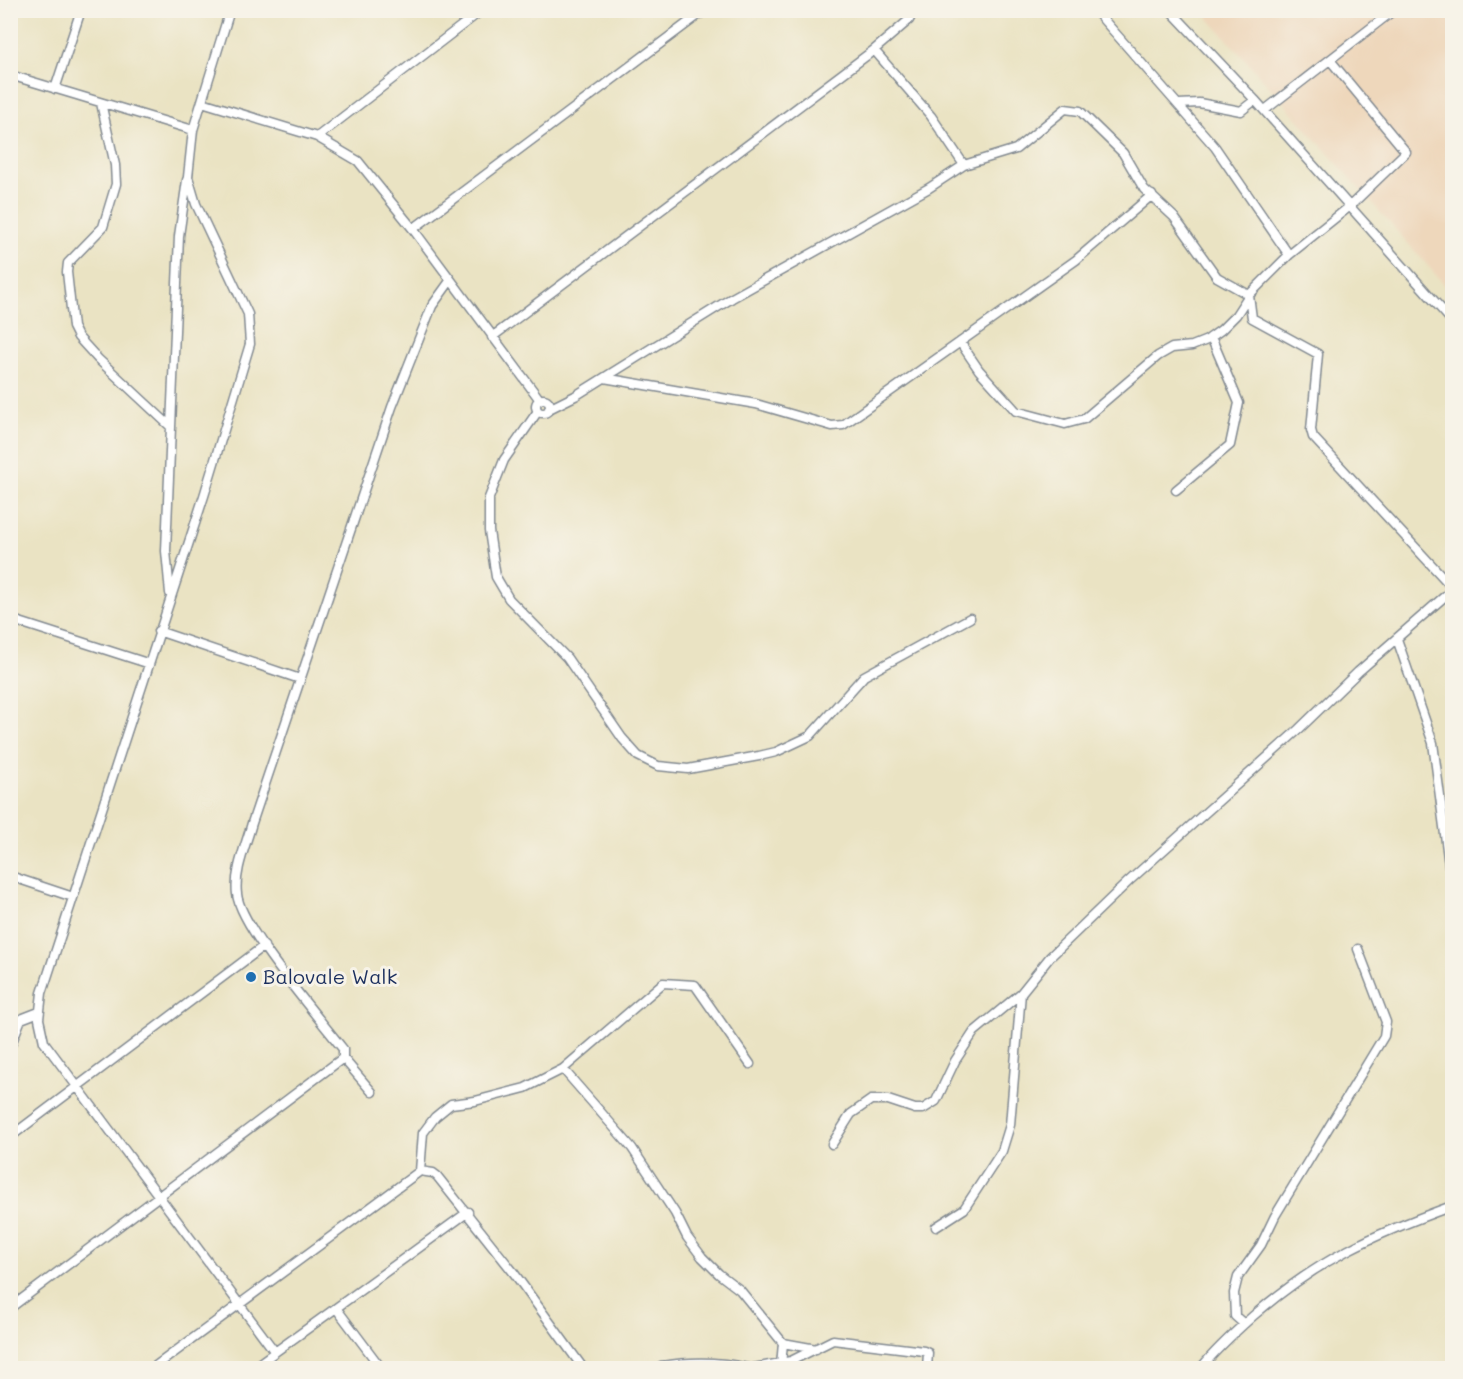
<svg xmlns="http://www.w3.org/2000/svg" width="1463" height="1379" font-family="Mali,sans-serif">
<style>
.built{fill:#eed7bb}
.lines{fill:none;stroke-linecap:round;stroke-linejoin:round}
.minor-casing{stroke:#828990;stroke-width:11}
.minor{stroke:#fff;stroke-width:8}
.poi-dot{fill:#1f6fb2;stroke:#f7f3e8;stroke-width:2}
.labels{text-anchor:middle;stroke-width:6;stroke-linejoin:round;paint-order:stroke}
.poi-label{font-size:20px;fill:#1b2f5e;stroke:#f7f3e8;text-anchor:start}
</style>
<rect width="100%" height="100%" fill="#f7f3e8"/>
<filter id="ink" filterUnits="userSpaceOnUse"><feTurbulence type="fractalNoise" baseFrequency=".0167" numOctaves="2"/><feDisplacementMap in="SourceGraphic" scale="12" xChannelSelector="R" yChannelSelector="G"/><feConvolveMatrix kernelMatrix="1 2 1 2 8 2 1 2 1" color-interpolation-filters="sRGB"/></filter>
<filter id="wash" filterUnits="userSpaceOnUse"><feTurbulence type="fractalNoise" baseFrequency=".008" numOctaves="4" result="noise"/><feDisplacementMap in="SourceGraphic" scale="24" xChannelSelector="R" yChannelSelector="G"/><feGaussianBlur stdDeviation="1.35" result="paint"/><feColorMatrix in="noise" values="0 0 0 0 0 0 0 0 0 0 0 0 0 0 0 0 0 1.4 0 .05"/><feComposite in="paint" operator="in"/></filter>
<g filter="url(#wash)">
<rect width="100%" height="100%" fill="#eae3c3"/>
<!-- built -->
<path class="built" d="M 1202,11 L 1452,11 L 1452,293 L 1203,12 Z"/>
</g>
<g filter="url(#ink)">
<g class="lines">
<defs>
<path id="minor" d="M 230,10 L 193,130 L 188,177 L 196,204 L 248,314 L 250,344 L 204,496 L 42,993 L 39,1019 L 44,1042 L 275,1352 L 253,1368
M 1095,10 L 1215,147 L 1289,255
M 1170,10 L 1255,100 L 1452,321
M 874,50 L 931,116 L 964,165
M 10,75 L 193,130
M 55,89 L 81,10
M 202,102 L 317,137 L 358,161 L 413,229 L 540,400
M 101,103 L 115,165 L 116,184 L 103,227 L 68,263 L 67,272 L 73,327 L 78,337 L 98,359 L 171,427 L 166,551 L 170,593
M 1179,104 L 1199,103 L 1241,111 L 1255,100
M 1265,110 L 1394,10
M 317,137 L 482,10
M 413,229 L 705,10
M 1249,295 L 1252,318 L 1318,354 L 1311,430 L 1313,437 L 1452,587
M 492,337 L 874,50 L 909,20 L 914,10
M 960,342 L 979,370 L 1016,411 L 1065,424 L 1084,419 L 1158,356 L 1172,348 L 1192,346 L 1207,340 L 1221,330 L 1236,315 L 1249,295 L 1289,255 L 1349,207 L 1406,152 L 1330,60
M 604,378 L 756,404 L 832,426 L 843,425 L 1076,260 L 1152,195
M536 406a7 7 0 1 1 14 0a7 7 0 1 1-14 0Z
M 549,409 L 575,396 L 732,298 L 929,188 L 964,165 L 1016,149 L 1065,109 L 1080,111 L 1123,153 L 1144,189 L 1174,217 L 1217,277 L 1249,295
M 538,411 L 504,460 L 489,498 L 489,531 L 496,577 L 509,599 L 567,658 L 622,738 L 638,756 L 658,766 L 688,769 L 759,756 L 776,752 L 810,736 L 864,676 L 970,618
M 171,427 L 179,236 L 187,180
M 1176,490 L 1230,445 L 1239,403 L 1211,337
M 10,619 L 147,663
M 158,631 L 300,679
M 1397,639 L 1433,743 L 1452,888
M 10,876 L 73,897
M 10,1047 L 21,1019 L 39,1012
M 343,1058 L 372,1092
M 563,1069 L 632,1148 L 675,1213 L 687,1237 L 702,1257 L 719,1274 L 740,1290 L 783,1343 L 816,1349
M 10,1137 L 264,946
M 832,1144 L 851,1114 L 871,1100 L 888,1100 L 915,1109 L 923,1109 L 936,1101 L 955,1061 L 974,1032 L 1021,993 L 1050,957 L 1129,881 L 1299,729 L 1358,672 L 1452,590
M 420,1171 L 423,1133 L 435,1117 L 451,1104 L 475,1101 L 525,1088 L 563,1069 L 663,983 L 695,985 L 750,1064
M 936,1227 L 964,1209 L 1002,1151 L 1010,1125 L 1021,993
M 10,1308 L 343,1058 L 343,1049 C 319,1018 240,927 237,894 C 234,871 246,845 252,823 L 392,407 L 432,306 L 450,281
M 336,1308 L 468,1212
M 1244,1324 L 1235,1316 L 1234,1293 L 1238,1277 L 1261,1245 L 1275,1216 L 1384,1036 L 1386,1022 L 1358,949
M 275,1352 L 336,1308 L 381,1368
M 781,1365 L 783,1343
M 661,1366 C 692,1361 718,1361 748,1368
M 153,1368 L 420,1171 L 433,1173 L 437,1176 L 514,1273 L 583,1368
M 754,1368 L 791,1361 L 833,1340 L 924,1351 L 928,1353 L 927,1368
M 1201,1368 C 1216,1349 1235,1332 1253,1316 C 1319,1259 1372,1235 1452,1206"/>
</defs>
<!-- minor casing -->
<use href="#minor" class="minor-casing"/>
<!-- minor -->
<use href="#minor" class="minor"/>
</g>
</g>
<!-- markers -->
<circle class="poi-dot" cx="251" cy="977" r="6"/>
<g class="labels">
<!-- poi labels -->
<g class="poi-label">
<text x="263" y="984">Balovale Walk</text>
</g>
</g>
<!-- margin -->
<rect width="1463" height="1379" fill="none" stroke="#f7f3e8" stroke-width="36"/>
</svg>
